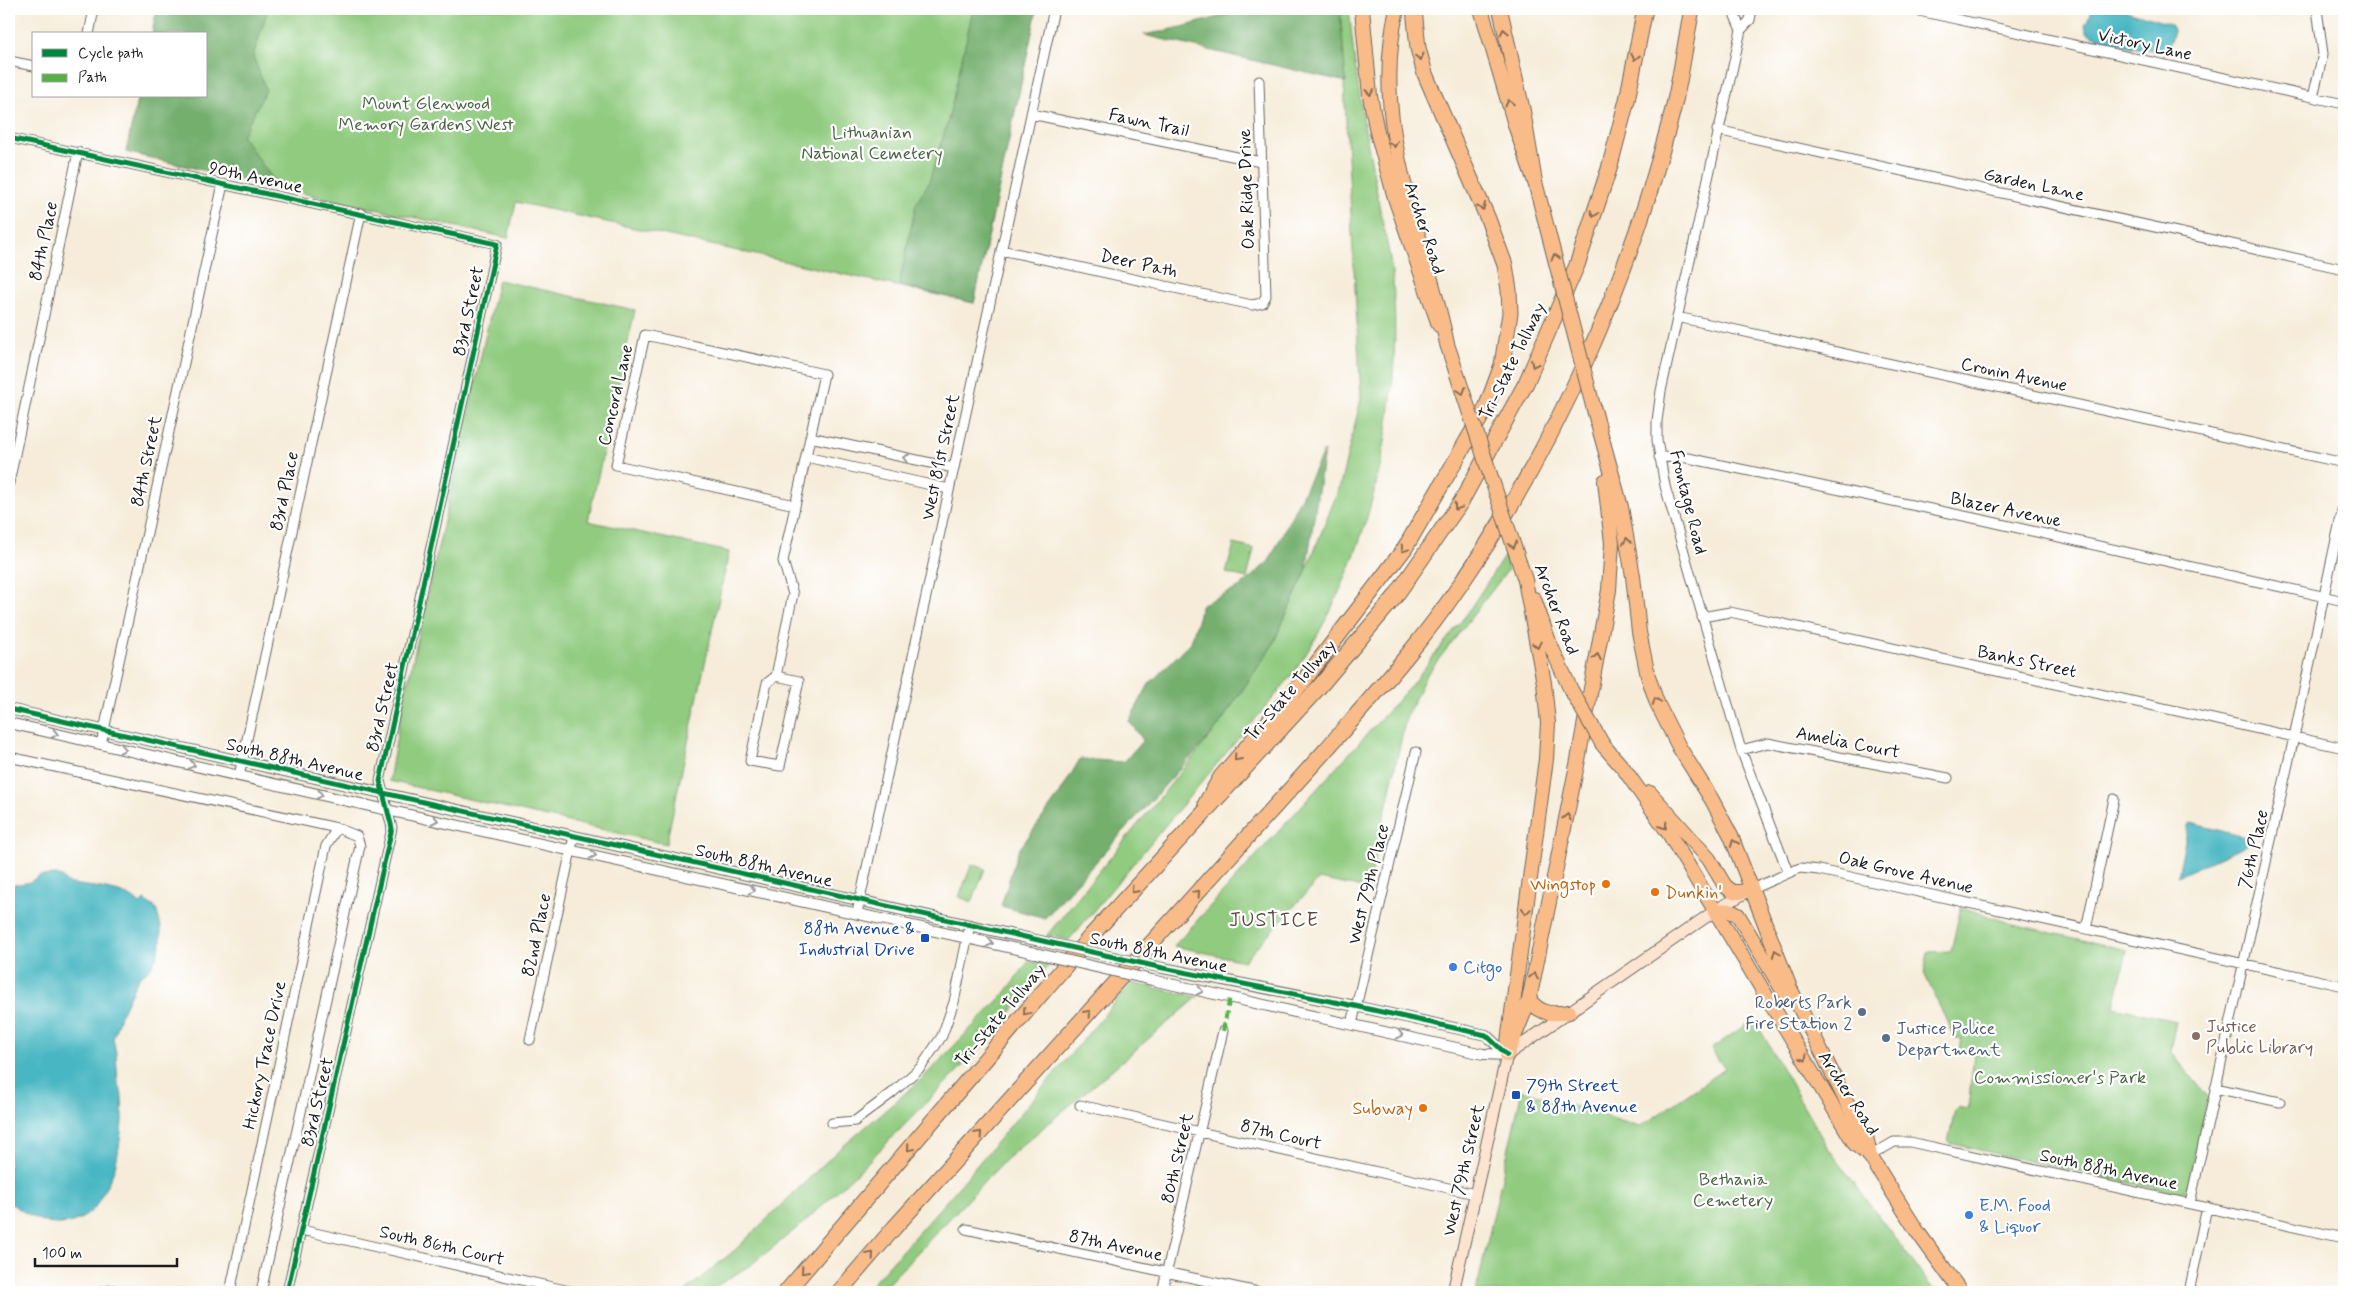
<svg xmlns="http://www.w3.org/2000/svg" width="2353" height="1301" font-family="Mynerve,sans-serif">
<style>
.green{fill:#90cb7f;stroke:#56744e}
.forest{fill:#74af6e;stroke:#486645}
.water{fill:#49b7c3;stroke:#326a70}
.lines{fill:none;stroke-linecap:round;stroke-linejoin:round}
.minor-casing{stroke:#68655e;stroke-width:11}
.tertiary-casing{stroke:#68655e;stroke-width:12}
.secondary-casing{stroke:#68655e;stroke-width:13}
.primary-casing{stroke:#68655e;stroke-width:16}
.trunk-casing{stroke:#68655e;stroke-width:16}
.motorway-casing{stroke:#68655e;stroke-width:17}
.minor{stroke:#fff;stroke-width:9}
.tertiary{stroke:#fff;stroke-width:10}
.secondary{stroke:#fde4d0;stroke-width:11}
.primary{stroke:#f9bc89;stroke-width:14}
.trunk{stroke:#f9bc89;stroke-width:14}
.motorway{stroke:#f9bc89;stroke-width:15}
.tertiary-bridge-casing{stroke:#68655e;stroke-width:12;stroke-linecap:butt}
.primary-bridge-casing{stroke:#68655e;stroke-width:16;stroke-linecap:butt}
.tertiary-bridge{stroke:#fff;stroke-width:10}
.primary-bridge{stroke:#f9bc89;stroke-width:14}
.quiet{stroke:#55b145;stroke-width:4;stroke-dasharray:8 4;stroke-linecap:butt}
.cycleway-casing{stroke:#fff;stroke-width:8}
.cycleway{stroke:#00873e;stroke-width:5}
.oneway{stroke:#8a6c52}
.oneway2{stroke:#999}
.food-dot{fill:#e8710a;stroke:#fff;stroke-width:2}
.transit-dot{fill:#1a4fb4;stroke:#fff;stroke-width:2}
.shop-dot{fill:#3f7fe0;stroke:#fff;stroke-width:2}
.service-dot{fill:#5c6f8a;stroke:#fff;stroke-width:2}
.education-dot{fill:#8d6e63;stroke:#fff;stroke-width:2}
.labels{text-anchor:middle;stroke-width:4.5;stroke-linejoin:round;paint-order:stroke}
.street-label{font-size:18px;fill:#1c1c1c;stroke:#fff}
.park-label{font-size:18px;fill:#4a6244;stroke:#fff}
.food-label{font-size:18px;fill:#c56008;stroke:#fff;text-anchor:end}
.transit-label{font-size:18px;fill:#164399;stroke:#fff;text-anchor:end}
.shop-label{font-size:18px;fill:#366cbe;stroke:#fff;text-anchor:start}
.service-label{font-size:18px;fill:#4e5e75;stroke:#fff;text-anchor:end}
.education-label{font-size:18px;fill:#785e54;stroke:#fff;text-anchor:start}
.quarter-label{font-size:20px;letter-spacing:1px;fill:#61473c;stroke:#fff}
</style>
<rect width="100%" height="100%" fill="#fff"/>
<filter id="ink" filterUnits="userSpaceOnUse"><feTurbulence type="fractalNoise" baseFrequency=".02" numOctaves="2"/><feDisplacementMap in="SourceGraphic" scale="10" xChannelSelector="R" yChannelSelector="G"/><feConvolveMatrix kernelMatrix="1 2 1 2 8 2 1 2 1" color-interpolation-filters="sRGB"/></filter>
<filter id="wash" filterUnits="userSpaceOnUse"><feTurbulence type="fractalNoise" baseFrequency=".0096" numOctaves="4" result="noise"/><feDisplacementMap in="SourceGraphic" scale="20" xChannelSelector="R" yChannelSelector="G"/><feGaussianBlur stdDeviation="1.12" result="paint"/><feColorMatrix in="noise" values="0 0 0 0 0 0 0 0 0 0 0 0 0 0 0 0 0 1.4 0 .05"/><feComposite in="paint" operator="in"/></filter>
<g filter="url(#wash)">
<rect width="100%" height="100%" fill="#f6ecd9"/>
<!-- green -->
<path class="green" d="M 157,9 L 1037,9 L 974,303 L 516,202 L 508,238 L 279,188 L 126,152 L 138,96 L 206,96 L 206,34 L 152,34 Z
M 1340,9 L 1349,9 C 1352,35 1354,61 1358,86 C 1363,124 1372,162 1378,199 C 1384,232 1393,263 1394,297 C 1400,415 1372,544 1311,646 C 1288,685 1255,718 1227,752 C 1174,815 1122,877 1069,940 L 1047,935 L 1216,729 L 1272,646 L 1306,571 L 1340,486 L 1361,399 Z
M 498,280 L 635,310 L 588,521 L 729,552 L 666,844 L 389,781 L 401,713 Z
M 1234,544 L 1254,549 L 1247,578 L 1226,573 Z
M 1505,555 L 1508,570 L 1425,677 L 1406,718 L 1368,889 L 1319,879 L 1244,961 L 1174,946 L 1408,689 L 1466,615 Z
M 972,864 L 985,869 L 972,902 L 959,897 Z
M 1961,907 L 2013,924 L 2127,950 L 2114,1007 L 2176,1021 L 2170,1051 L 2208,1097 L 2189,1185 L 2184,1192 L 2175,1193 L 1948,1143 L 1955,1110 L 1958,1107 L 1968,1109 L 1974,1054 L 1959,1050 L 1961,1039 L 1955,1039 L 1924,973 L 1928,952 L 1951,951 Z
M 1029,961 L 1049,965 L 989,1039 L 864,1166 L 801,1225 L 752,1264 L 707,1292 L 684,1292 L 735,1250 L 834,1154 L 923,1078 L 1006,992 Z
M 1131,983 L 1198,997 L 1006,1159 L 880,1292 L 865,1292 L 956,1190 Z
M 1754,1019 L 1826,1145 L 1935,1292 L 1476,1292 L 1522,1090 L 1640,1127 L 1725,1069 L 1711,1049 Z"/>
<!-- forest -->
<path class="forest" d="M 157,9 L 268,9 L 253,56 L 266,90 L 242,136 L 279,188 L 126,152 L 138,96 L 206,96 L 206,34 L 152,34 Z
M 973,9 L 1037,9 L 974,303 L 899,285 L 916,204 L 929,182 L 948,121 Z
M 1247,9 L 1340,9 L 1346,82 L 1144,35 L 1182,27 Z
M 1324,451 L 1306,571 L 1272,646 L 1216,729 L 1045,918 L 1001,906 L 1018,851 L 1059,795 L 1080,759 L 1124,762 L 1143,740 L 1129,721 L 1149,684 L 1191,642 L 1202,604 L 1239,588 L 1269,561 Z"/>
<!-- water -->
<path class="water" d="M 2093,9 L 2121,9 L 2170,24 L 2174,32 L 2169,46 L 2158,51 L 2131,47 L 2093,36 L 2087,32 L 2085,25 Z
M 2191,823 L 2249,838 L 2249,842 L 2243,847 L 2178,876 L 2188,825 Z
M 56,875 L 62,877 L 67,883 C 86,887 128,888 140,904 L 144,900 L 156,908 L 161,927 L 161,942 L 157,956 L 150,969 L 139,977 L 120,1016 L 113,1038 L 116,1053 L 118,1084 C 128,1095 119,1159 113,1173 C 109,1181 99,1201 95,1207 C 89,1215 78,1221 69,1223 C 47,1228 26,1214 9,1202 L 9,886 L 30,882 L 39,876 Z"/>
</g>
<g filter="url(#ink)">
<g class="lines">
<defs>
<path id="minor" d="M 1737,9 L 1735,16 L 1741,30
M 1752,9 L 1750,20 L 1741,30 L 1661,391 L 1657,421 L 1657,440 L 1665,486 L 1741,750 L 1788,872
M 1910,9 L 2344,104
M 89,34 L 94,9
M 9,61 L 34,66
M 2313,97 L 2323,54 L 2317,9
M 1031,114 L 1261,162
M 1717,130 L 2344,269
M 9,138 L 497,244 L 380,781 L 392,828 L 287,1292
M 1001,250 L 1252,305 L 1262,303 L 1266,296 L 1259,81
M 1677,317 L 2344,463
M 810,437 L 954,468
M 806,457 L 949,489
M 1659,457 L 1688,458 L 1983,520 L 2344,601
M 9,483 L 78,152
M 1702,617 L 1730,612 L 2344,748
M 776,676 L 799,681 L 780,766 L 750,761 L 767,683 L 776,676 L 793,594 L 783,561 L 824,374 L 645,335 L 616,465 L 795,505
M 101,744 L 223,184
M 1741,750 L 1768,743 L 1948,778
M 9,757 L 337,828 L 357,836 L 360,846 L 261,1292
M 239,776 L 361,213
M 1752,889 L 1800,868 L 1819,870 L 2344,986
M 857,913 L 1054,9
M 2086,929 L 2114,799
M 1352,1024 L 1416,752
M 530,1040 L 574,836
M 2215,1088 L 2280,1102
M 1080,1105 L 1475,1194
M 832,1123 L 855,1121 L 892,1093 L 921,1067 L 942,1036 L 954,1002 L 970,925
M 1870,1156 L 1894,1142 L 1910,1142 L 2344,1238
M 2190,1203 L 2294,737 L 2344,502
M 966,1229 L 1258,1292
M 302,1230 L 574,1292
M 101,1292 L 114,1290 L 122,1292
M 230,1292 L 326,846 L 337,828
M 1162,1292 L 1223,1031
M 2189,1292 L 2207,1207"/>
<path id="tertiary" d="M 9,709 L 1045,942
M 9,723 L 387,810 L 1035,953
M 1163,968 L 1355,1006 L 1486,1035 L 1507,1055
M 1152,980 L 1483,1054 L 1507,1055"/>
<path id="secondary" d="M 1453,1292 L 1507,1055 L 1716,910 L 1748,891"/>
<path id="primary" d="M 1362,9 L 1370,96 L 1377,132 L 1395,198 L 1439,325
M 1481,9 L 1516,128 L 1535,182 L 1546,224
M 1593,406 L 1621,507 L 1633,576 L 1639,632 L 1648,676 L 1657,703 L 1679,747 L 1712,800 L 1731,836 L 1790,988 L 1847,1103 L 1866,1136 L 1870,1156 L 1917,1231 L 1961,1292
M 1534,599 L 1549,642 L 1571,690
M 1603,745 L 1624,769 L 1668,832 L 1855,1144 L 1870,1156
M 1650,793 L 1709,859 L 1725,886 L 1733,892 L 1740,892 L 1752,889
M 1716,910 L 1730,911 L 1738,915 L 1785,994
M 1529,1000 C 1541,1014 1551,1015 1569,1012
M 1508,1042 L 1546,759 L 1548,723 L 1544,683 L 1525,580
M 1507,1055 L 1529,1000 L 1578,760 L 1609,590 L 1612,543 L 1605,481"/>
<path id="trunk" d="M 1397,9 C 1369,129 1424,230 1447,344
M 1500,9 L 1523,111 L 1535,182"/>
<path id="motorway" d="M 1206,803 L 1221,777 L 1305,679 L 1405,548 L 1486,408 L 1502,365 L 1510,313 L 1509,290 L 1505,265 L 1488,219 L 1425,74 L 1418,48 L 1414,9
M 786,1292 L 1090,937 L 1320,686 L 1395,597 L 1461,502 L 1526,383 L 1577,265 L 1609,169 L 1627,100 L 1645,9
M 839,1292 L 894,1228 L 1324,752 C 1370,699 1419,646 1458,588 C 1557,445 1629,281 1672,113 C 1681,79 1685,43 1692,9"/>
</defs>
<!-- minor casing -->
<use href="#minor" class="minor-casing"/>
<!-- tertiary casing -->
<use href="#tertiary" class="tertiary-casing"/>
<!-- secondary casing -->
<use href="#secondary" class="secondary-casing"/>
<!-- primary casing -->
<use href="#primary" class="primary-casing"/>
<!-- trunk casing -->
<use href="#trunk" class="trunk-casing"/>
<!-- motorway casing -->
<use href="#motorway" class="motorway-casing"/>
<!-- minor -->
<use href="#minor" class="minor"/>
<!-- tertiary -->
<use href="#tertiary" class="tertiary"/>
<!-- secondary -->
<use href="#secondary" class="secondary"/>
<!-- primary -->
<use href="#primary" class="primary"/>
<!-- trunk -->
<use href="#trunk" class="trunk"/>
<!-- motorway -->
<use href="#motorway" class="motorway"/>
<defs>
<path id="tertiary-bridge" d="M 1045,942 L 1163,968
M 1035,953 L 1152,980"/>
<path id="primary-bridge" d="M 1546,224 L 1593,406
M 1447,344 L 1525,580
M 1571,690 L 1603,745"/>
</defs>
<!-- tertiary-bridge casing -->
<use href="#tertiary-bridge" class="tertiary-bridge-casing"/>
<!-- primary-bridge casing -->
<use href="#primary-bridge" class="primary-bridge-casing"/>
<!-- tertiary-bridge -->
<use href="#tertiary-bridge" class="tertiary-bridge"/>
<!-- primary-bridge -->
<use href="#primary-bridge" class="primary-bridge"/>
<!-- quiet -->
<path class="quiet" d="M 1223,1031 L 1230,997"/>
<defs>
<path id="cycleway" d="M 9,138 L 497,244 L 380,781 L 392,828 L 287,1292
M 9,709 L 1163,968 L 1355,1006 L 1486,1035 L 1507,1055"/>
</defs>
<!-- cycleway casing -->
<use href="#cycleway" class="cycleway-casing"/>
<!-- cycleway -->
<use href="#cycleway" class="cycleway"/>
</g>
<!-- one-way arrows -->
<defs><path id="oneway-chevron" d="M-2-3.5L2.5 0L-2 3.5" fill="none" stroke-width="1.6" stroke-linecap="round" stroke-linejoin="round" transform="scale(1.25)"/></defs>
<g class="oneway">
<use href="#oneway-chevron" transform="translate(1504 32) rotate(-102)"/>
<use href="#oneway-chevron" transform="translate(1420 57) rotate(75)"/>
<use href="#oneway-chevron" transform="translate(1635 57) rotate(102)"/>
<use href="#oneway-chevron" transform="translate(1370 92) rotate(83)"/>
<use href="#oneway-chevron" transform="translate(1509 103) rotate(-105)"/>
<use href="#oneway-chevron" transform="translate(1394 144) rotate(81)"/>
<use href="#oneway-chevron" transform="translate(1482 207) rotate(67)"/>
<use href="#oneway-chevron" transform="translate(1594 214) rotate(108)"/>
<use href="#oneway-chevron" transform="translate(1555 257) rotate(-105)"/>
<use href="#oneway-chevron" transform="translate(1534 364) rotate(115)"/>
<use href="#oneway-chevron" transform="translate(1462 391) rotate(72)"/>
<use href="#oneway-chevron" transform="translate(1457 507) rotate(124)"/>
<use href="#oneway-chevron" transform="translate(1627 541) rotate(-99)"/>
<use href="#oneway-chevron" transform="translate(1513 545) rotate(72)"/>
<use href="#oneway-chevron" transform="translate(1404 549) rotate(124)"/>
<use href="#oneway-chevron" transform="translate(1537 645) rotate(78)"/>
<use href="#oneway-chevron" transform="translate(1597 657) rotate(-80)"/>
<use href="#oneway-chevron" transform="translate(1656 701) rotate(-111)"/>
<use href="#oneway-chevron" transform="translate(1237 758) rotate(131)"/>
<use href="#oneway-chevron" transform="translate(1567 817) rotate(-78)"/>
<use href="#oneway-chevron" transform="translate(1664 826) rotate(57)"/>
<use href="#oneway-chevron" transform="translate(1734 843) rotate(-112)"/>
<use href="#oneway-chevron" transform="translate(1134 890) rotate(133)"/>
<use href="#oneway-chevron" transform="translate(1197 893) rotate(-48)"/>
<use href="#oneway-chevron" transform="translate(1526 911) rotate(98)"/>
<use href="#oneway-chevron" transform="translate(1776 953) rotate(-111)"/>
<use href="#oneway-chevron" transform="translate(1534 976) rotate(-79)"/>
<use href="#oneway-chevron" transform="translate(1026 1012) rotate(130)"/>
<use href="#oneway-chevron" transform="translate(1088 1013) rotate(-48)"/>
<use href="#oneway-chevron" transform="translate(1804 1058) rotate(59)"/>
<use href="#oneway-chevron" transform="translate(979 1134) rotate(-48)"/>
<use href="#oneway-chevron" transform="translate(910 1148) rotate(131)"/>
<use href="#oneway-chevron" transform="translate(871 1255) rotate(-49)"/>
<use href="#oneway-chevron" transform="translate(804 1271) rotate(131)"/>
</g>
<g class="oneway2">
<use href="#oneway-chevron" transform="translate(906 458) rotate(-168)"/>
<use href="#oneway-chevron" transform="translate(55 734) rotate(13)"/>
<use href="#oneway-chevron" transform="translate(123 749) rotate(12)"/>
<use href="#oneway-chevron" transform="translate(192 765) rotate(13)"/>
<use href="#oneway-chevron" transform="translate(320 795) rotate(13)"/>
<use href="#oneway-chevron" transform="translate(435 820) rotate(12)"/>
<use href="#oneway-chevron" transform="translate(593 855) rotate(12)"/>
<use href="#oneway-chevron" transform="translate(752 890) rotate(13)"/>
<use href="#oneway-chevron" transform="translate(990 943) rotate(13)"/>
<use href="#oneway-chevron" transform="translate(1200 991) rotate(12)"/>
<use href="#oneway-chevron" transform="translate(1400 1035) rotate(13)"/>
</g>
</g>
<!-- markers -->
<g class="food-dot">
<circle cx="1606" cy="884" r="5"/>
<circle cx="1655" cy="892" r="5"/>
<circle cx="1423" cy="1108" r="5"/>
</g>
<g class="transit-dot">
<rect x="920" y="933" width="10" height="10" rx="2.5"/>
<rect x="1511" y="1090" width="10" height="10" rx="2.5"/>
</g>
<g class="shop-dot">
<circle cx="1453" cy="967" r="5"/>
<circle cx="1969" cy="1215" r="5"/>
</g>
<g class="service-dot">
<circle cx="1862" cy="1012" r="5"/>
<circle cx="1886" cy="1038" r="5"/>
</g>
<circle class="education-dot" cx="2196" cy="1036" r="5"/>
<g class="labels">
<!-- street labels -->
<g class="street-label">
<text transform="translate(2145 44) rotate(12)" y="6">Victory Lane</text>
<text transform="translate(1149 122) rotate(12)" y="6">Fawn Trail</text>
<text transform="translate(256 177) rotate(12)" y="6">90th Avenue</text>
<text transform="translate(2034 184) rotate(12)" y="6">Garden Lane</text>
<text transform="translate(1246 189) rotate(-92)" y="6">Oak Ridge Drive</text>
<text transform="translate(1425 228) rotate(72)" y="6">Archer Road</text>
<text transform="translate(43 241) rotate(-78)" y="6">84th Place</text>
<text transform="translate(1139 263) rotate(12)" y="6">Deer Path</text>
<text transform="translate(468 311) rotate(-78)" y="6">83rd Street</text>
<text transform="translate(1512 361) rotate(-64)" y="6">Tri-State Tollway</text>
<text transform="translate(2014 374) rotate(12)" y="6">Cronin Avenue</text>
<text transform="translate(615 395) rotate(-77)" y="6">Concord Lane</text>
<text transform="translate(940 457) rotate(-78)" y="6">West 81st Street</text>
<text transform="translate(146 461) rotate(-78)" y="6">84th Street</text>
<text transform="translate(284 491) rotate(-78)" y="6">83rd Place</text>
<text transform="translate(1689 502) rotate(76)" y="6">Frontage Road</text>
<text transform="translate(2006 509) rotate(12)" y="6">Blazer Avenue</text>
<text transform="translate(1557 609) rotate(69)" y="6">Archer Road</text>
<text transform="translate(2027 661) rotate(12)" y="6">Banks Street</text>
<text transform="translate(1290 690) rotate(-49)" y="6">Tri-State Tollway</text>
<text transform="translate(382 707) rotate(-77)" y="6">83rd Street</text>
<text transform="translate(1848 742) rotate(11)" y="6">Amelia Court</text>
<text transform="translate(295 759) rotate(13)" y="6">South 88th Avenue</text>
<text transform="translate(2253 849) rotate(-77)" y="6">76th Place</text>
<text transform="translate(764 865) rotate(13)" y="6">South 88th Avenue</text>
<text transform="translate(1906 872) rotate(13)" y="6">Oak Grove Avenue</text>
<text transform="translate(1368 884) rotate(-76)" y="6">West 79th Place</text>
<text transform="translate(536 935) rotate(-78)" y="6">82nd Place</text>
<text transform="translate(1159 952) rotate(12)" y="6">South 88th Avenue</text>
<text transform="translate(1000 1015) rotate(-50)" y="6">Tri-State Tollway</text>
<text transform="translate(264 1055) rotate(-78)" y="6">Hickory Trace Drive</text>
<text transform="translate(1849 1093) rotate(57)" y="6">Archer Road</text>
<text transform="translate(317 1102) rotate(-77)" y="6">83rd Street</text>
<text transform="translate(1281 1134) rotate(13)" y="6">87th Court</text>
<text transform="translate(1177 1158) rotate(-77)" y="6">80th Street</text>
<text transform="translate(2109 1169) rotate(12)" y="6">South 88th Avenue</text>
<text transform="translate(1463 1170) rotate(-77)" y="6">West 79th Street</text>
<text transform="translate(442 1245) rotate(13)" y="6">South 86th Court</text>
<text transform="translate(1116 1245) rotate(12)" y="6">87th Avenue</text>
</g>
<!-- park labels -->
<g class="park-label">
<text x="426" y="109">Mount Glenwood<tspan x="426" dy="21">Memory Gardens West</tspan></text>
<text x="872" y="138">Lithuanian<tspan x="872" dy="21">National Cemetery</tspan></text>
<text x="2060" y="1083">Commissioner's Park</text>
<text x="1733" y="1185">Bethania<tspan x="1733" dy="21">Cemetery</tspan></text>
</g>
<!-- food labels -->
<g class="food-label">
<text x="1596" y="890">Wingstop</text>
<text x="1665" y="898" text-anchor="start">Dunkin'</text>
<text x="1413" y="1114">Subway</text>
</g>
<!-- transit labels -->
<g class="transit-label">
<text x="915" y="934">88th Avenue &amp;<tspan x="915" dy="21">Industrial Drive</tspan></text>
<text x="1526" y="1091" text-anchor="start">79th Street<tspan x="1526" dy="21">&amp; 88th Avenue</tspan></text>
</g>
<!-- shop labels -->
<g class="shop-label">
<text x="1463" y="973">Citgo</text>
<text x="1979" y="1211">E.M. Food<tspan x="1979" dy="21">&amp; Liquor</tspan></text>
</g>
<!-- service labels -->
<g class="service-label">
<text x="1852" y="1008">Roberts Park<tspan x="1852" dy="21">Fire Station 2</tspan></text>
<text x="1896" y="1034" text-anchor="start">Justice Police<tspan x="1896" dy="21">Department</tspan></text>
</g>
<!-- education labels -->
<g class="education-label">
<text x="2206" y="1032">Justice<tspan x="2206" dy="21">Public Library</tspan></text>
</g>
<!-- quarter labels -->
<g class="quarter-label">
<text x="1274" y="926">JUSTICE</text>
</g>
</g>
<!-- margin -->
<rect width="2353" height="1301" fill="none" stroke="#fff" stroke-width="30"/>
<!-- legend -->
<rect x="32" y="32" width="175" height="65" fill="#ffffff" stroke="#a4a4a4"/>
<rect x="42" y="49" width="25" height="8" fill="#00873e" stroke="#a4a4a4"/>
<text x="78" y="58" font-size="15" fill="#1c1c1c">Cycle path</text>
<rect x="42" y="74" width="25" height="8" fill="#55b145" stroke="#a4a4a4"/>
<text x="78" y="82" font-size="15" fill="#1c1c1c">Path</text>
<!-- scale -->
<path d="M35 1258v8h142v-8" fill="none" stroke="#1c1c1c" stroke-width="2.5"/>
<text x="42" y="1258" font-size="15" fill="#1c1c1c" stroke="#ffffff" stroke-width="4" paint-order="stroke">100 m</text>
</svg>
